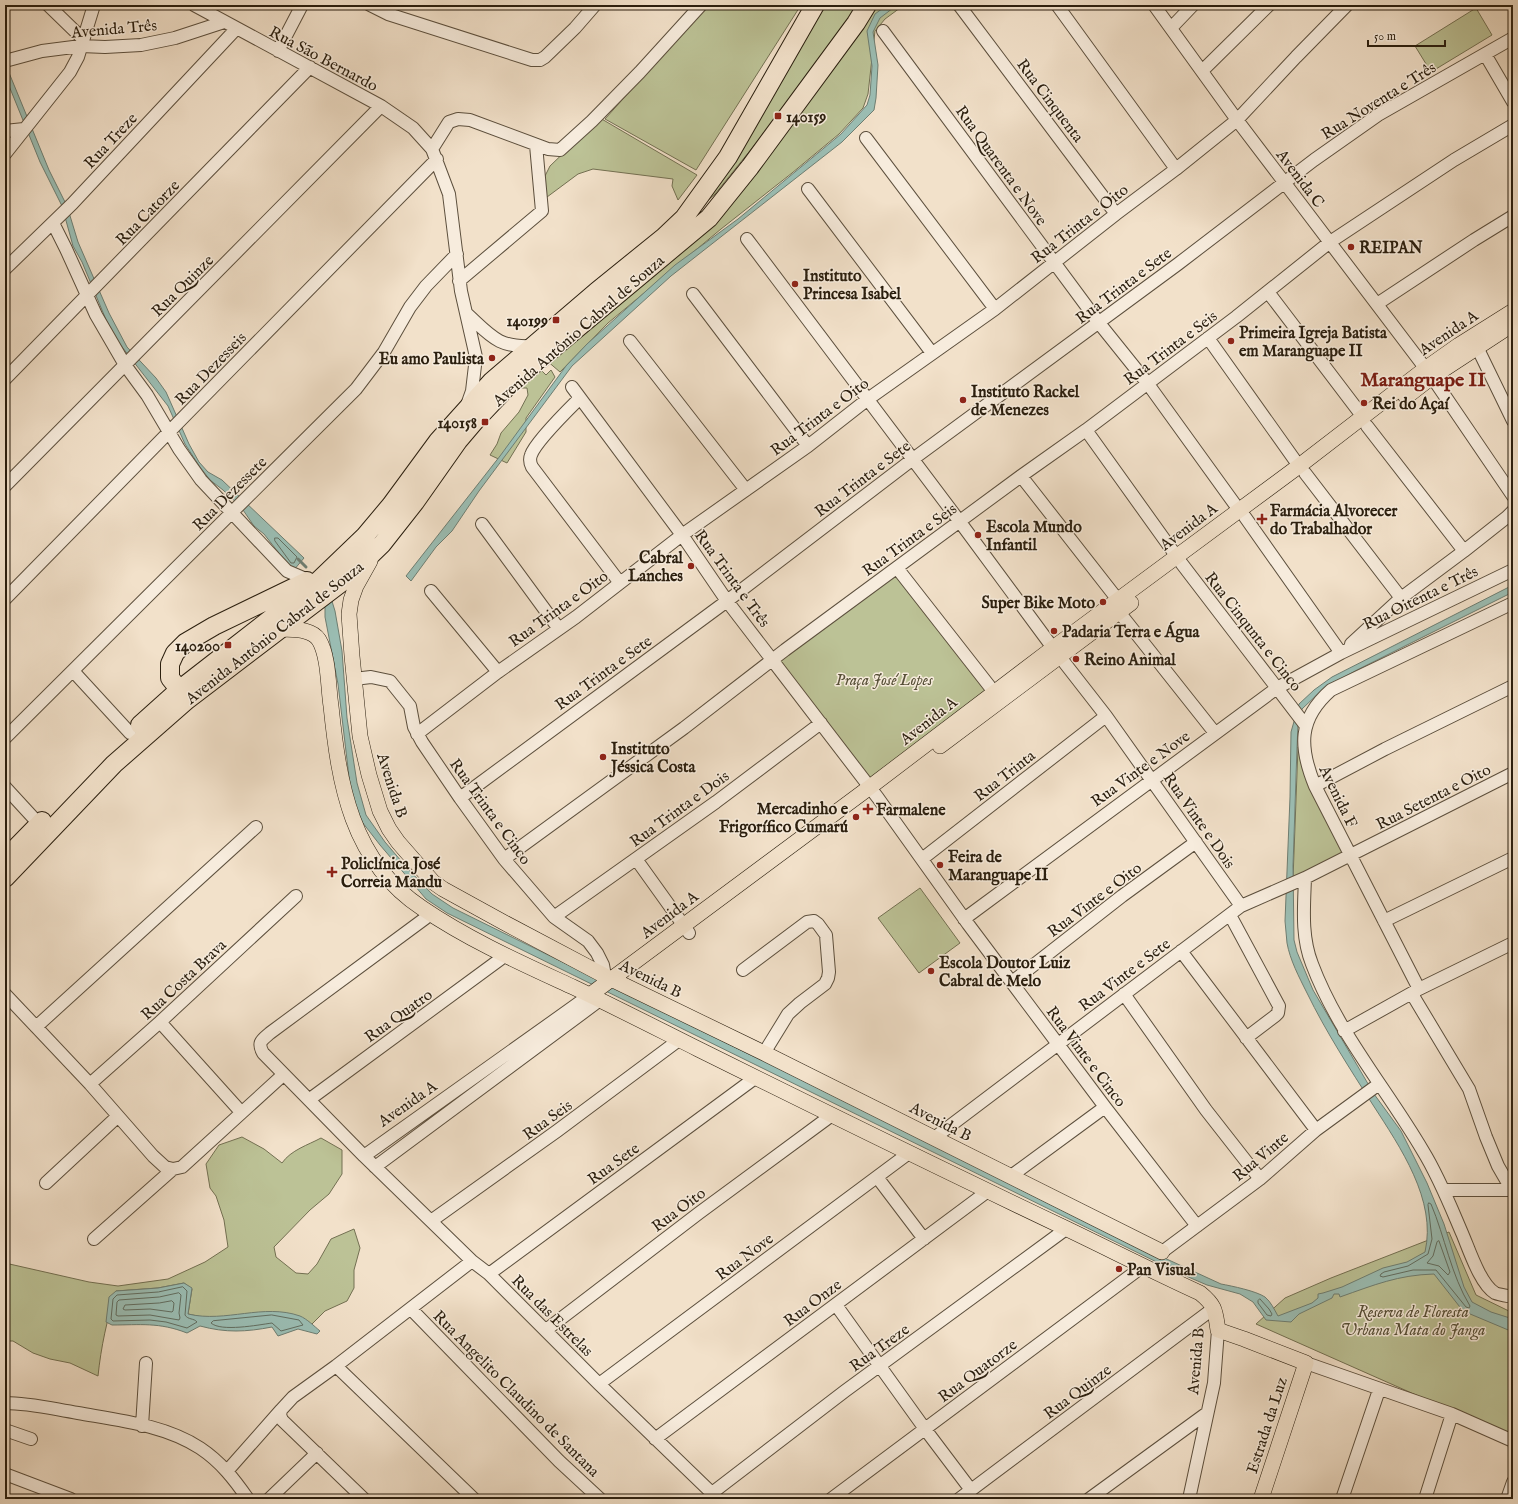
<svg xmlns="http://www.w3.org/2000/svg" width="1518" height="1504" font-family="'IM FELL English',serif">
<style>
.green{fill:#bcc296;stroke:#737052}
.water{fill:#9bbeb4;stroke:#6e7e72}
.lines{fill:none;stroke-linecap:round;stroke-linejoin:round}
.shore{stroke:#626e61;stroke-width:1}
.stream{stroke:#6e7e72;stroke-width:3}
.minor-casing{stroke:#5c4f3d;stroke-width:14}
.major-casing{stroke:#2a1e0e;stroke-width:16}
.highway-casing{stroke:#2a1e0e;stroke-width:20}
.minor{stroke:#f7ecdd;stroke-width:12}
.major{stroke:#f2e1ca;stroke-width:15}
.highway{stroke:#f2e1ca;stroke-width:18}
.poi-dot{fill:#8f2418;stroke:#f7ecdd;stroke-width:1.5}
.labels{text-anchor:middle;stroke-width:3;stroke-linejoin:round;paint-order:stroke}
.street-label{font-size:16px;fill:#2a1e0e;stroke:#f7ecdd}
.poi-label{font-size:16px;font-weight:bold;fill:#2a1e0e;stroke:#f7ecdd;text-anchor:start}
.park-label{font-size:16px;font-style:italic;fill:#564f37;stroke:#f7ecdd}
.district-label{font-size:20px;font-weight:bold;fill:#7a1f14;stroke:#f7ecdd}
</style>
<rect width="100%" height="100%" fill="#f2e1ca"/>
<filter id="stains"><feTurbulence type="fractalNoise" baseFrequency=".005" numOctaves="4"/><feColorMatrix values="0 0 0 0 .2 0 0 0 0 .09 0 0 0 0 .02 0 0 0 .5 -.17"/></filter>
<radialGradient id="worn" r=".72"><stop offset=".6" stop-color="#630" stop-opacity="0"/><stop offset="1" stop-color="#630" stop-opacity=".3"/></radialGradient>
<!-- green -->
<path class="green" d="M 707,5 L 801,5 L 696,170 L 605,119 Z
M 816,5 L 865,5 L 854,22 L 715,194 L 693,214 Z
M 876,5 L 904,5 L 885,19 L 875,31 L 868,94 L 863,108 L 839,134 L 792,173 L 721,229 L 608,323 L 560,372 L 546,360 L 710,221 Z
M 1476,8 L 1492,35 L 1431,72 L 1415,46 Z
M 600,118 L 697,175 L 678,200 L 672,186 L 673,179 L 593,169 L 578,174 L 543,200 L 543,180 L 550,166 Z
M 541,370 L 546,375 L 551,370 L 555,377 L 526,418 L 526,432 L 507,463 L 490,455 L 497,444 L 501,433 L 519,412 L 528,395 L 527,388 L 518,388 Z
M 898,568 L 993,695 L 870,787 L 773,662 Z
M 1298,747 L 1347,855 L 1293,879 Z
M 920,888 L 960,943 L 919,973 L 878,918 Z
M 242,1137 L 264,1149 L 282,1163 C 291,1150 308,1145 321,1138 L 342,1150 L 342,1174 L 329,1194 L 310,1210 L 274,1247 L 276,1257 L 296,1273 L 308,1274 L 317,1264 L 331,1239 L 354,1229 L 360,1248 L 354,1270 L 354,1288 L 347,1301 L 325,1311 L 310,1326 L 202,1317 L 188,1314 L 192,1289 L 184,1283 L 158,1288 L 116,1291 C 107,1319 101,1347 98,1376 L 70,1363 L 50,1359 L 33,1353 L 13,1341 L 5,1341 L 5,1263 L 89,1282 L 118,1286 L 168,1279 L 205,1262 L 228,1247 L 224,1220 L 216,1196 L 210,1188 L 206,1164 L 219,1145 Z
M 1449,1232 L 1476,1295 L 1513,1313 L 1513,1438 L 1256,1324 L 1285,1298 L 1331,1278 Z"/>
<!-- water -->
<path class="water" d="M 887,5 L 897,5 L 880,18 L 873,32 L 878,65 L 876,98 L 874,110 L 842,142 L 671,276 L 572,366 L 479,491 L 452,531 L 436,547 L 411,581 L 406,576 L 500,456 L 566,366 L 587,344 L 675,265 L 738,219 L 841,134 L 867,105 L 870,95 L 872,66 L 867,31 L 875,14 Z
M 5,63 L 49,170 L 67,206 L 78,242 L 109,313 L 127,347 L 156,378 L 166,392 L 189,444 L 199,462 L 208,472 L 222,480 L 304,558 L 293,571 L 264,534 L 254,526 L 241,507 L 223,490 L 210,480 L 200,467 L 185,444 L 168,406 L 112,334 L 82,262 L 73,246 L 62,206 L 40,162 L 5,76 Z
M 1513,585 L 1513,592 L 1355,671 L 1323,689 L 1302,709 L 1298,723 L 1297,748 L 1293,866 L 1294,940 L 1297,952 L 1313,990 L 1374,1094 L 1401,1131 L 1427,1183 L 1444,1224 L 1464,1287 L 1472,1302 L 1491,1312 L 1513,1319 L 1513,1332 L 1463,1311 L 1434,1274 C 1398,1275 1374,1285 1340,1297 L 1339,1294 L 1334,1294 L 1332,1298 L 1299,1314 L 1291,1322 L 1266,1320 L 1253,1302 L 1240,1294 L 1207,1285 L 1179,1273 L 447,913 L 426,899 L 380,845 L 359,818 L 350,785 L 338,684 L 325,617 L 325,608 L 323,603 L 331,598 L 335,611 L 342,651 L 347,718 L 357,783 L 366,815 L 385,842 L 408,869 L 432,894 L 453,908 L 1134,1244 L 1221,1284 C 1232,1286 1256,1291 1265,1297 C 1271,1302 1274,1309 1278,1316 L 1312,1303 L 1318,1298 L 1318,1294 L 1323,1293 L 1342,1287 L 1383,1268 L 1407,1262 L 1425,1252 C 1437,1200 1400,1147 1373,1105 C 1350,1069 1326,1032 1307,993 C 1299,977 1290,960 1287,943 C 1286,936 1286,928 1285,921 L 1290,797 L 1291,732 L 1299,704 L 1314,690 L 1332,677 Z
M 184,1283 L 192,1288 L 188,1314 C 226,1323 263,1303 300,1316 C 307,1319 314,1326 320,1331 L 317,1334 L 298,1329 L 278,1336 L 272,1327 C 246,1332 226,1333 200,1326 L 187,1333 C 159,1322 140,1325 112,1325 L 106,1322 L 109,1297 L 116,1291 L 158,1288 Z"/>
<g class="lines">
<!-- shore -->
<path class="shore" d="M 275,538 L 278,538 L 297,557 L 294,563 L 291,563 L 275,541 Z
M 1429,1203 L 1431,1204 C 1445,1237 1451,1275 1470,1306 L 1469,1308 L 1466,1307 L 1436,1270 L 1413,1270 L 1383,1277 L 1380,1276 L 1381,1274 L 1384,1272 L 1408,1266 L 1428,1254 L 1432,1239 L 1428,1205 Z
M 1439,1241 L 1450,1272 L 1448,1275 L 1439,1266 L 1427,1263 L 1433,1256 L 1437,1242 Z
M 183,1287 L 187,1291 L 185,1315 C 188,1320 194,1318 197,1322 L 187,1328 L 166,1322 L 150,1320 L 113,1321 L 111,1319 L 113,1299 L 117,1295 L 158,1292 Z
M 179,1293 L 181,1295 L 179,1313 L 180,1318 L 179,1320 L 150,1315 L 118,1316 L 116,1315 L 117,1302 L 119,1300 L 159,1297 Z
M 1260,1299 L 1269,1309 L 1272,1314 L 1271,1316 L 1267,1315 L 1258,1303 L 1258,1301 Z
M 172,1301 L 174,1303 L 173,1311 L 172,1312 L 150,1309 L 125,1310 L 123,1309 L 125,1305 L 159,1303 Z
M 272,1315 L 299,1320 L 303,1325 L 281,1331 L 272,1323 C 258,1325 221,1332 211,1323 L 213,1321 Z"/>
<!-- stream -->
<path class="stream" d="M 298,559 L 306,567"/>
<defs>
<path id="minor" d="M 48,5 L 83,39
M 194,5 L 381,106 L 413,128 L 432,149 L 449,194 L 461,291 L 476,357 L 472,391 L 467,405
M 370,5 L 388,14 L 532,60 L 540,60 L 545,57 L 575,28 L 595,5
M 959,5 L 1116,214
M 1057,5 L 1176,169
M 1154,5 L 1237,120 L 1432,377 L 1513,496
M 1171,28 L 1193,5
M 883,31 L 1099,323 L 1148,384 L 1239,510
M 278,51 L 302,5
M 1485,54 L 1513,102
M 5,61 L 42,51 L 81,46 L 105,47 L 141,45 L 175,38 L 224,22
M 1202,71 L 1269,5
M 5,131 L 24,129
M 866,138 L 995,309
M 432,149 L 449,122 L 458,119 L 470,120 L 548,149 L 560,150 L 592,121 L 640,72 L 701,5
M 5,154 L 70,72 L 78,57 L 94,5
M 808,189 L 932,353
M 53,223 L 66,249 L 96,315 L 125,365 L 147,395 L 179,449 L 201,480 L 287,571 L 308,580 L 312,583
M 747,239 L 960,522 L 1053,648 L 1106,716 L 1241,906
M 5,269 L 72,204 L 236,29
M 459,281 L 542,211 L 536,145
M 1268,292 L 1363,417
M 693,294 L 808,446
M 1377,304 L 1474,240 L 1513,216
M 467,314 C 491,336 498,348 533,346
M 1208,338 L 1299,466
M 1472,340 L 1477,347 L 1513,421
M 630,341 L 746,490
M 5,379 L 310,67
M 572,387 L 682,535 L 727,601 L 878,798 L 968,924 L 1105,1107 L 1197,1226
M 580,398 C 568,410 536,441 531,455 C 529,460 530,463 532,467 L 620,583
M 1367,426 L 1464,551
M 1086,430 L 1182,564 L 1306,726
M 1305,473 L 1401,598
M 1021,476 L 1118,600
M 5,486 L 381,106
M 1245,517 L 1341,653
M 482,524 L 559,629
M 897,568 L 994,692
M 431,591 L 498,672
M 5,599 L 437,159
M 1119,612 L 1215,733
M 1351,644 L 1401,598 L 1464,551 L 1507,517 L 1513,511
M 73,671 L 130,733
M 354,679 L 371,677 L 390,681 L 410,706 L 414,727 L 422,742 L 460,798 L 504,859 L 554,917 L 588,941 L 597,953 L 603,965 L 605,976
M 417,734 L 498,672 L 576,617 L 682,535 L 808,446 L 868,399 L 995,309 L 1116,214 L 1176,169 L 1237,120 L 1296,57 L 1347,5
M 5,738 L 356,389 L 384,352 L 410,307 L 426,286 L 457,254
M 1315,786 L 1385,749 L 1513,686
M 5,787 L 39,824
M 460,798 L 727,601 L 913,459 L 1178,264 L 1314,160 L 1378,115 L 1513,38
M 504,859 L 684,728 L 785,650 L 1021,476 L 1086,430 L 1236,317 L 1330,242 L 1454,160 L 1513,125
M 636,859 L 689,933
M 922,859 L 1106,716
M 1305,878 C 1304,907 1301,936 1312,964 C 1338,1033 1386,1088 1423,1151 C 1439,1177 1450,1205 1462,1233 C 1469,1249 1480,1284 1495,1293 C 1500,1295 1508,1296 1513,1297
M 431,914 L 270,1033 C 262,1040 257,1042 263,1053 L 364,1156 L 472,1261 L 489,1274 L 599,1384 L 718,1499
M 1230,915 L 1279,1006 L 1278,1013 L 1275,1016 L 1246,1038
M 554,917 L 716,802 L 821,723
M 964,919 L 1277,688 L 1341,653 L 1513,570
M 1384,921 L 1513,858
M 1181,951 L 1316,1130
M 743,970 L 807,922 L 814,921 L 818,924 L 826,935 L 829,972 L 828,978 L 825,984 L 800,1003 L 788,1014 L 764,1053
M 1012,982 L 1122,896 L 1196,842
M 1419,989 L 1315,786 C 1299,747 1298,719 1331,690 L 1513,603
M 5,994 L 90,1084 L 153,1156 L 165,1167 L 173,1169 L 182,1167 L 283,1075
M 1124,994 L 1206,1110 L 1260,1179
M 1412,994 L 1469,1089 L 1486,1137 L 1498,1166 L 1513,1192
M 160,1022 L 241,1112
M 36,1027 L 256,827
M 1344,1031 L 1419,989 L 1513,943
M 90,1084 L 160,1022 L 296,896
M 310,1099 L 506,955
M 934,1138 L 1241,906 L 1305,878 L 1513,773
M 364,1156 L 590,995
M 375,1167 L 600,1000
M 1011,1176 L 1105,1107
M 877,1177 L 924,1239
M 46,1183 L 117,1117
M 1444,1190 L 1511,1190 L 1513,1189
M 431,1221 L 557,1131 L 679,1040
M 94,1239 L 173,1169
M 1162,1252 L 1260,1179 L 1316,1130 L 1379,1084
M 489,1274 L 755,1078
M 836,1305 L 925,1429 L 971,1490
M 411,1309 L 559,1461 L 600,1499
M 546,1330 L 699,1213 L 832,1115
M 1306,1363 L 1452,1414 L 1513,1441
M 336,1366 L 474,1499
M 599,1384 L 909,1153
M 5,1403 C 30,1403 53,1409 78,1413 C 118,1420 165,1425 200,1448 C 221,1462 234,1479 248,1499
M 142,1426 L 146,1363
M 5,1430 L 31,1439
M 655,1439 L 988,1191
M 228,1470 L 281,1410
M 5,1474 L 71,1499
M 712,1493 L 845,1391 L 1066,1229
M 269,1499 L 317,1453
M 364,1499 L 282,1420 L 280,1415 L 281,1410 L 293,1397 L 336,1366 L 472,1261
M 831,1499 L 1142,1267
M 959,1499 L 1214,1308
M 1089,1499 L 1207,1413
M 1189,1499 L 1214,1383 L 1218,1330
M 1342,1499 L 1379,1390
M 1425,1499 L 1452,1414
M 1507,1499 L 1513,1482"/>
<path id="major" d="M 1406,397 L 1432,377 L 1513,324
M 370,561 L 356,586 L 351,600 L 349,614 L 352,656 L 360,736 L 369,775 L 380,811 L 389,829 L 398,842 L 433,882 L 443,889 L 503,922 L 605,976 L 764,1053 L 1162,1252
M 280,629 C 293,630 311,628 319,640 C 329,657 328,687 331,706 C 339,784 351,861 422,908 C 469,940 521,963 573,987 C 615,1007 656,1028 698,1049 C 819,1109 941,1169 1063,1227 C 1109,1249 1154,1272 1200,1293 C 1216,1306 1215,1311 1218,1330 L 1244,1339 L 1306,1363 L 1261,1499
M 940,746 L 1131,603
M 590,995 L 870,787 L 1053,648 L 1299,466 L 1425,369 L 1459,345 L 1513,311"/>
<path id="highway" d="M 187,699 L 170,678 L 170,664 L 175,653 L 185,643 L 214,626 L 307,581
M 140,725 L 179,690 L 314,585 L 365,536 L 391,505 L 438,441 L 492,381 L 596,292 L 664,237 L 684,218 L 728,157 L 815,5
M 5,859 L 42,821
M 5,878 L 114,764 L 187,700 L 346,579 L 382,544 L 415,502 L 458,441 L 475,421 L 508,386 L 709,218 L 750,167 L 856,23 L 867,5"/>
</defs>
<!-- minor casing -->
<use href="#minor" class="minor-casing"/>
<!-- major casing -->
<use href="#major" class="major-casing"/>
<!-- highway casing -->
<use href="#highway" class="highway-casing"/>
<!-- minor -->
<use href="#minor" class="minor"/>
<!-- major -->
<use href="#major" class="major"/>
<!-- highway -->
<use href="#highway" class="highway"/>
</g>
<!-- markers -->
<g class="poi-dot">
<rect x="774" y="112" width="8" height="8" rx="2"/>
<circle cx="1351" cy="247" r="4"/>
<circle cx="795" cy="284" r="4"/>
<rect x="552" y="316" width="8" height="8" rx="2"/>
<circle cx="1231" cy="341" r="4"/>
<circle cx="492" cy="358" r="4"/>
<circle cx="963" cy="400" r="4"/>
<circle cx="1364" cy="403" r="4"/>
<rect x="481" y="418" width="8" height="8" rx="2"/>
<path d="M1260 513h4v4h4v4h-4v4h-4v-4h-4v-4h4z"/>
<circle cx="978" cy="535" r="4"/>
<circle cx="691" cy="566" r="4"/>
<circle cx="1103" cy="602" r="4"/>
<circle cx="1054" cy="631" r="4"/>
<rect x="224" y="641" width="8" height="8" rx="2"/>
<circle cx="1076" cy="659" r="4"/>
<circle cx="603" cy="757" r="4"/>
<path d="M866 803h4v4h4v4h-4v4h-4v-4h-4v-4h4z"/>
<circle cx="856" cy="817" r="4"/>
<circle cx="940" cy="865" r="4"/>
<path d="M330 866h4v4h4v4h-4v4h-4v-4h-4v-4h4z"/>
<circle cx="931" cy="971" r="4"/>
<circle cx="1119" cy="1269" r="4"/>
</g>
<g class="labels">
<!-- street labels -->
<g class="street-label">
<text transform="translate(114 28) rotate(-5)" y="6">Avenida Três</text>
<text transform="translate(324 58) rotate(28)" y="6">Rua São Bernardo</text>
<text transform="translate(1051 100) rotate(53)" y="6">Rua Cinquenta</text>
<text transform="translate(1378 100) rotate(-32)" y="6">Rua Noventa e Três</text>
<text transform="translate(110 140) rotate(-47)" y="6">Rua Treze</text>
<text transform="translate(1002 165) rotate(54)" y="6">Rua Quarenta e Nove</text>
<text transform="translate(1301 178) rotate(53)" y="6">Avenida C</text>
<text transform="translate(147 212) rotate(-46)" y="6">Rua Catorze</text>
<text transform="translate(1079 223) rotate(-38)" y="6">Rua Trinta e Oito</text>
<text transform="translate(182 285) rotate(-45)" y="6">Rua Quinze</text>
<text transform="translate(1123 285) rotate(-37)" y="6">Rua Trinta e Sete</text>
<text transform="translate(578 330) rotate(-41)" y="6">Avenida Antônio Cabral de Souza</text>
<text transform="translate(1448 332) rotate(-34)" y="6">Avenida A</text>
<text transform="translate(1170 347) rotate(-37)" y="6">Rua Trinta e Seis</text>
<text transform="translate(210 368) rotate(-46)" y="6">Rua Dezesseis</text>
<text transform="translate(819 416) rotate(-37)" y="6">Rua Trinta e Oito</text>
<text transform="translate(862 478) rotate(-37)" y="6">Rua Trinta e Sete</text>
<text transform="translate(229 493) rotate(-45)" y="6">Rua Dezessete</text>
<text transform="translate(1188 526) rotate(-37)" y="6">Avenida A</text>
<text transform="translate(909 539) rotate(-36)" y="6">Rua Trinta e Seis</text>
<text transform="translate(733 578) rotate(54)" y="6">Rua Trinta e Três</text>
<text transform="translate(1420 597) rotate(-26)" y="6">Rua Oitenta e Três</text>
<text transform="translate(558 608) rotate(-36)" y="6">Rua Trinta e Oito</text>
<text transform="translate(1254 631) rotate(52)" y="6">Rua Cinqunta e Cinco</text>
<text transform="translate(274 632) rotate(-38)" y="6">Avenida Antônio Cabral de Souza</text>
<text transform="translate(603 672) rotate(-36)" y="6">Rua Trinta e Sete</text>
<text transform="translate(928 720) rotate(-38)" y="6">Avenida A</text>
<text transform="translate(1140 768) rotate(-36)" y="6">Rua Vinte e Nove</text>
<text transform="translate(1004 775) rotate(-38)" y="6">Rua Trinta</text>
<text transform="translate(393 785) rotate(72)" y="6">Avenida B</text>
<text transform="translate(1339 796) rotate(64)" y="6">Avenida F</text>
<text transform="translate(1433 796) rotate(-27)" y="6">Rua Setenta e Oito</text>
<text transform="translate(679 808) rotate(-36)" y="6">Rua Trinta e Dois</text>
<text transform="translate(491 811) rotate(54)" y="6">Rua Trinta e Cinco</text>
<text transform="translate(1200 820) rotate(55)" y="6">Rua Vinte e Dois</text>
<text transform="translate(1094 899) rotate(-37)" y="6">Rua Vinte e Oito</text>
<text transform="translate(669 914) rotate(-37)" y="6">Avenida A</text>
<text transform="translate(1124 974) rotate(-37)" y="6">Rua Vinte e Sete</text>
<text transform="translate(651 978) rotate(26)" y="6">Avenida B</text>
<text transform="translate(183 979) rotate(-43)" y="6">Rua Costa Brava</text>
<text transform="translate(398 1015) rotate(-36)" y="6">Rua Quatro</text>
<text transform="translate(1087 1056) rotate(53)" y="6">Rua Vinte e Cinco</text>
<text transform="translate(407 1103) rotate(-35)" y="6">Avenida A</text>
<text transform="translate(547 1119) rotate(-36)" y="6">Rua Seis</text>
<text transform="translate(941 1121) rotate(27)" y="6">Avenida B</text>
<text transform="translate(1260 1156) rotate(-40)" y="6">Rua Vinte</text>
<text transform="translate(613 1163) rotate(-36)" y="6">Rua Sete</text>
<text transform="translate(678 1209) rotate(-37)" y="6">Rua Oito</text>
<text transform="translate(744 1256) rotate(-37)" y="6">Rua Nove</text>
<text transform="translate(812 1302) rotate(-37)" y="6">Rua Onze</text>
<text transform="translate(553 1315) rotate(45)" y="6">Rua das Estrelas</text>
<text transform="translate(879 1347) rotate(-36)" y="6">Rua Treze</text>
<text transform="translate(1195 1361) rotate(-85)" y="6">Avenida B</text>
<text transform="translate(977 1370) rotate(-37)" y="6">Rua Quatorze</text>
<text transform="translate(1077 1391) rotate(-37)" y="6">Rua Quinze</text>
<text transform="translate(517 1393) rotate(45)" y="6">Rua Angelito Claudino de Santana</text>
<text transform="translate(1266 1425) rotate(-72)" y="6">Estrada da Luz</text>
</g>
<!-- poi labels -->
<g class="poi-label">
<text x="786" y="122">140159</text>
<text x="1359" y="253">REIPAN</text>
<text x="803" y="281">Instituto<tspan x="803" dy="18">Princesa Isabel</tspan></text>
<text x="548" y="326" text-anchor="end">140199</text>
<text x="1239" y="338">Primeira Igreja Batista<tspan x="1239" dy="18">em Maranguape II</tspan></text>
<text x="484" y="364" text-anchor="end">Eu amo Paulista</text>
<text x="971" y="397">Instituto Rackel<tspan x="971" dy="18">de Menezes</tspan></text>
<text x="1372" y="409">Rei do Açaí</text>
<text x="477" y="428" text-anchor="end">140158</text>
<text x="1270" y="516">Farmácia Alvorecer<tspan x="1270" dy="18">do Trabalhador</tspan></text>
<text x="986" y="532">Escola Mundo<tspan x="986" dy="18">Infantil</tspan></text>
<text x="683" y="563" text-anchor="end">Cabral<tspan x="683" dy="18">Lanches</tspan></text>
<text x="1095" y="608" text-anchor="end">Super Bike Moto</text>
<text x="1062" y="637">Padaria Terra e Água</text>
<text x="220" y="651" text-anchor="end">140200</text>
<text x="1084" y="665">Reino Animal</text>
<text x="611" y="754">Instituto<tspan x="611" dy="18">Jéssica Costa</tspan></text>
<text x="848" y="814" text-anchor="end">Mercadinho e<tspan x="848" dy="18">Frigorífico Cumarú</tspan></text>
<text x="876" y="815">Farmalene</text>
<text x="948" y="862">Feira de<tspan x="948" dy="18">Maranguape II</tspan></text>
<text x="341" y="869">Policlínica José<tspan x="341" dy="18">Correia Mandu</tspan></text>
<text x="939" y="968">Escola Doutor Luiz<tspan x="939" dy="18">Cabral de Melo</tspan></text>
<text x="1127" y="1275">Pan Visual</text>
</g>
<!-- park labels -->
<g class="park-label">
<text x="884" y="685">Praça José Lopes</text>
<text x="1413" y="1317">Reserva de Floresta<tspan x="1413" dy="18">Urbana Mata do Janga</tspan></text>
</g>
<!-- district labels -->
<g class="district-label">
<text x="1423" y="386">Maranguape II</text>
</g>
</g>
<!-- margin -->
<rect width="1518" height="1504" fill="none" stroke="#f2e1ca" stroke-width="20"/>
<rect x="6" y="6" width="1506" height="1492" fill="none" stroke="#2a1e0e" stroke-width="2"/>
<rect x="10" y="10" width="1498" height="1484" fill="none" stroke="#2a1e0e"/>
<!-- scale -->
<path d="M1368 40v6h77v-6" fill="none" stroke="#2a1e0e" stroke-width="2"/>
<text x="1374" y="40" font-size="12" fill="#2a1e0e" stroke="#f7ecdd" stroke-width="3" paint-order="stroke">50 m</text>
<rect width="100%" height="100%" filter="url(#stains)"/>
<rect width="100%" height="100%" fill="url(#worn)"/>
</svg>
